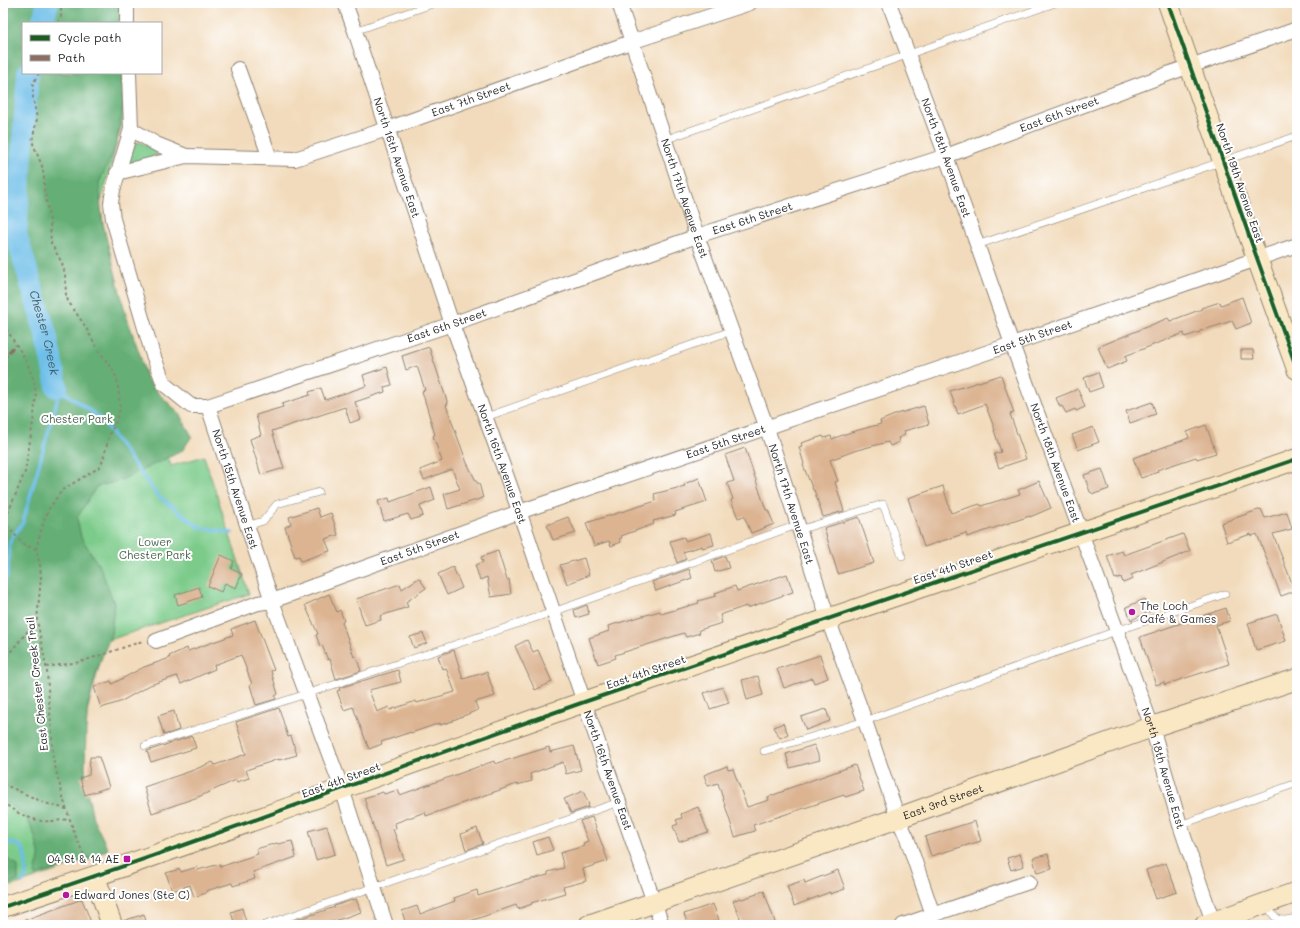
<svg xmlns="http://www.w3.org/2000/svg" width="1300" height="928" font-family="Mali,sans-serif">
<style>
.green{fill:#7ccb8a;stroke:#547b5a}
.forest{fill:#65af76;stroke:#486d50}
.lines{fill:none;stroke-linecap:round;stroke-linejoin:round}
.stream{stroke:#6dbee8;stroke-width:3.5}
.river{stroke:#6dbee8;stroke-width:22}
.building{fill:#dcb492}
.lane-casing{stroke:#8e8374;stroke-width:8}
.street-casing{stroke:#8e8374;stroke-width:16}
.secondary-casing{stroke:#8e8374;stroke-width:22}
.path{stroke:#8e8374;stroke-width:2;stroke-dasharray:3 3;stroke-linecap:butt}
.lane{stroke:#fff;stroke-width:7}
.street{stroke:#fff;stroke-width:14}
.secondary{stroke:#fae7c3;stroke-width:20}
.quiet{stroke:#8d6e63;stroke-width:3;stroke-dasharray:6 3;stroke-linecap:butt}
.cycleway-casing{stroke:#fff;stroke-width:6}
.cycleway{stroke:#1b5e20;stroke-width:4}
.poi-dot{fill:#b5179e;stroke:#fff;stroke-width:1.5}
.labels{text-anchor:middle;stroke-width:4;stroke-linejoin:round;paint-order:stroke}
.street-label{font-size:11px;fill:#2b2b2b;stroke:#fff}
.park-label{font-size:11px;fill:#47634c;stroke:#fff}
.poi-label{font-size:11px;fill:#2b2b2b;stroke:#fff;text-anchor:start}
.water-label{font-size:12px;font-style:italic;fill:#425e6d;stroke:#fff}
</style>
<rect width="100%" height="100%" fill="#fff"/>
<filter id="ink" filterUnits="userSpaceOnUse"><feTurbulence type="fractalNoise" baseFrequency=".025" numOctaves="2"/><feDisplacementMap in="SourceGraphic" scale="8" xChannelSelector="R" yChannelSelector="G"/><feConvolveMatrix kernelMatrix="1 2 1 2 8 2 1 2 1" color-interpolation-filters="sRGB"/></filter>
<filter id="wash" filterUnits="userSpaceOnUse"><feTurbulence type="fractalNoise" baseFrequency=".012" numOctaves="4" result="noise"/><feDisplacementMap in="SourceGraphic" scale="16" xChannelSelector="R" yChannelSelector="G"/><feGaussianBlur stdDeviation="0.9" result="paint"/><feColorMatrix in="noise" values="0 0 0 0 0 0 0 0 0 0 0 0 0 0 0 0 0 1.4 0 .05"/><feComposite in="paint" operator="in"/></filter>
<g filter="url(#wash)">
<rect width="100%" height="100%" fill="#f2dbbc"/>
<!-- green -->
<path class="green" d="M 3,3 L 23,23 L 23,73 L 121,73 L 124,116 L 100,205 L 116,296 L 171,466 L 204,456 L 249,594 L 106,641 L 70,775 L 94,858 L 3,889 Z
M 139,142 L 142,143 L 155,150 L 157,156 L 155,158 L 129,164 L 128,162 L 135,144 Z"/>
<!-- forest -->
<path class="forest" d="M 3,3 L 121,3 L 122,23 L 23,23 L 23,73 L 122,73 L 123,107 L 116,146 L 99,183 L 102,221 L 126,315 L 140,355 L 146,378 L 159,394 L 178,412 L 192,436 L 182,451 L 121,480 L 96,487 L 77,518 L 81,537 L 101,569 L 114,603 L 111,635 L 97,669 L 88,706 L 86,730 L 85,767 L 88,795 L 93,818 L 108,849 L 93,857 L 35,876 C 35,869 38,865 39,858 C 40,852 37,846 36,840 C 30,821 23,809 3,802 Z
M 3,856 L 18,866 L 18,881 L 3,886 Z"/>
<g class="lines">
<!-- stream -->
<path class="stream" d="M 57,387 L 100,418 L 157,495 L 199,527 L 232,533
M 3,585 L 7,576 L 10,541 L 23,522 L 58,397 L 57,387
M 3,840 L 22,847 C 26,858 29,871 23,882"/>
<!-- river -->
<g class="river">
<path d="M 42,23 L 48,3"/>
<path id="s1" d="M 28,73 L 16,234 L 46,334 L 57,387"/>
</g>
</g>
<g id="blocks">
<!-- building -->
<path class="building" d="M 1242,297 L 1251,323 L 1236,329 L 1232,321 L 1200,331 L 1200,332 L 1185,337 L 1184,333 L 1125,356 L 1127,361 L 1107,369 L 1098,347 L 1168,318 L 1170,321 L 1202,309 L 1201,308 L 1220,302 L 1221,305 Z
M 429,347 L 448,404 L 446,405 L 453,425 L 467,463 L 477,483 L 479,483 L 483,498 L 448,509 L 444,494 L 460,489 L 452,469 L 424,480 L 420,470 L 442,461 L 433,436 L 435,435 L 422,391 L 425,390 L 417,366 L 406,370 L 402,356 Z
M 1241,350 L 1253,350 L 1254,359 L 1241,359 Z
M 387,367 L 392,385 L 384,387 L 385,392 L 355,402 L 361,419 L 350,423 L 345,407 L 272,431 L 284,468 L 261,475 L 250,439 L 261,435 L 256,415 L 283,407 L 282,404 L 310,395 L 309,392 L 321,388 L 325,400 L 366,386 L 363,375 Z
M 1098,372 L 1103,387 L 1089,392 L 1084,378 Z
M 1001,375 L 1014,413 L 1010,414 L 1026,459 L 999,468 L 994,454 L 1001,452 L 994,430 L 995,430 L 985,404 L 958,414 L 950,391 Z
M 1078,389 L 1085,407 L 1076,411 L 1075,409 L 1066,413 L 1062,406 L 1060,407 L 1056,398 Z
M 1152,402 L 1156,414 L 1130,423 L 1126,411 Z
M 924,406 L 929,424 L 904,431 L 905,435 L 898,438 L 899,442 L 890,446 L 888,442 L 857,450 L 830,460 L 838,481 L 835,482 L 844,511 L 823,517 L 814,490 L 813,490 L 803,465 L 804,464 L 799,447 L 802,446 L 801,443 L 823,436 L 824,438 L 831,436 L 832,439 L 851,432 L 881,424 L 880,421 L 897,414 Z
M 1206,425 L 1216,453 L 1197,459 L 1196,457 L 1157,470 L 1158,472 L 1141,478 L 1133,458 L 1189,438 L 1187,432 Z
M 1093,427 L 1099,442 L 1078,450 L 1072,435 Z
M 745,448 L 766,510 L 768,510 L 774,524 L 751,533 L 744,516 L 738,518 L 731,500 L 733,499 L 727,483 L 734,481 L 725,455 Z
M 1102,469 L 1109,489 L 1094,494 L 1090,492 L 1084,475 Z
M 699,478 L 707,502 L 675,512 L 676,515 L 653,521 L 654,524 L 621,536 L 622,538 L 619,539 L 621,542 L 611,546 L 609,541 L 594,546 L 586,523 L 656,501 L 654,494 L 685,486 L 684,484 Z
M 1039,481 L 1051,508 L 1030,517 L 1030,516 L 967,537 L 966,533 L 924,547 L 908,498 L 943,486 L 951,513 L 980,504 L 981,506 L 1020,494 L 1018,490 Z
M 431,487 L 435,500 L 420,506 L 423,516 L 411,520 L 408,514 L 384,521 L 378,501 L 389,498 L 390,502 Z
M 317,508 L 320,517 L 331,513 L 338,535 L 325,539 L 330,551 L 301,561 L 299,556 L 295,557 L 285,527 L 291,524 L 289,517 Z
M 1261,509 L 1265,518 L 1287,512 L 1292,529 L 1273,534 L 1295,591 L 1281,596 L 1257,534 L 1252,536 L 1251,534 L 1227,542 L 1221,523 Z
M 568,517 L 576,533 L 553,540 L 547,525 Z
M 859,517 L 874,563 L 838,574 L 824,528 Z
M 711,533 L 714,545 L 702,548 L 702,546 L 683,552 L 686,559 L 677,563 L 670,541 L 684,537 L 685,541 Z
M 1183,534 L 1190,551 L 1131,575 L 1133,579 L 1123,583 L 1121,577 L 1115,579 L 1107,556 L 1122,551 L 1124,555 Z
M 498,551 L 507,580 L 509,579 L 511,594 L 491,597 L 487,577 L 480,580 L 475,565 L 483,562 L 481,557 Z
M 221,555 L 234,561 L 231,569 L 242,574 L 236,588 L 225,583 L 221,592 L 208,586 Z
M 725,556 L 729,568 L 715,572 L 712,561 Z
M 584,558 L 589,575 L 567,584 L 560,565 Z
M 453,567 L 462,588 L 447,595 L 438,574 Z
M 689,569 L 692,578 L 656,591 L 652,582 Z
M 787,574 L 793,592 L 747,608 L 746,606 L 720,615 L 722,623 L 699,630 L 700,633 L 686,637 L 684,633 L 615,655 L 616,658 L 598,664 L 589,638 L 609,631 L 608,626 L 660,611 L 661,614 L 699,603 L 698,601 L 716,596 L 715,593 L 735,586 L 737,591 Z
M 419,578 L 426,588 L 406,602 L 408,607 L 380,616 L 381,620 L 365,625 L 356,599 L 400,584 L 402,589 Z
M 199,587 L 202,597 L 178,605 L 175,595 Z
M 329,594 L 337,612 L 340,610 L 344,621 L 342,622 L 354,657 L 356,656 L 361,671 L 336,679 L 330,659 L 328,660 L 322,645 L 320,646 L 316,635 L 318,634 L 305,605 Z
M 1145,599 L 1151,611 L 1131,620 L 1126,607 Z
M 587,605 L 589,614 L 576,618 L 574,610 Z
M 1226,608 L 1230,621 L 1216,625 L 1229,664 L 1164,685 L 1164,682 L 1156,685 L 1140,637 Z
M 1277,614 L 1286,641 L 1256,650 L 1248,623 Z
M 255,620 L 274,670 L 271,671 L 278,694 L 275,696 L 276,699 L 256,705 L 250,685 L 252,684 L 241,655 L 214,665 L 215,669 L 181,684 L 177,676 L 150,685 L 120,702 L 101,708 L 94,687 L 111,681 L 112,684 L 144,667 L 170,658 L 169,656 L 187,648 L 188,651 L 233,635 L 231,629 Z
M 423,633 L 427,643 L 414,648 L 410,637 Z
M 527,640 L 533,652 L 538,650 L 552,682 L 535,690 L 515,646 Z
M 454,650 L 463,679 L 487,672 L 495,696 L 475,702 L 478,710 L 453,720 L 453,721 L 440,725 L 440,723 L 411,733 L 411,732 L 381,742 L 382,744 L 369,749 L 353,707 L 344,710 L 337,691 L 340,690 L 339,688 L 398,670 L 401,682 L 369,690 L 377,712 L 389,707 L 390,710 L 416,701 L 417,703 L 455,692 L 446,668 L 442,669 L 438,656 Z
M 820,655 L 828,678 L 814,683 L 812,678 L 784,688 L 777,669 Z
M 758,676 L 763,695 L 747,700 L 742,680 Z
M 723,687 L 729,703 L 710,709 L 704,693 Z
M 279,708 L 288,737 L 291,736 L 297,755 L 279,760 L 279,759 L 246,770 L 249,778 L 237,782 L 236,780 L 198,797 L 152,813 L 144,787 L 191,771 L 213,762 L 215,765 L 246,754 L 236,722 Z
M 826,709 L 830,721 L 806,730 L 801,717 Z
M 174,711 L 179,730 L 164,735 L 158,716 Z
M 783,723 L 788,734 L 780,738 L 774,727 Z
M 192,736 L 196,748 L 151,762 L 147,751 Z
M 814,745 L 820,760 L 790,768 L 786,754 Z
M 574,746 L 581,770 L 566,774 L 563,762 L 530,774 L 532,781 L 517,785 L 517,784 L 426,816 L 425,812 L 395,823 L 396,828 L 393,829 L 404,859 L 386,865 L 364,798 L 383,792 L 384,794 L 398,790 L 400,795 L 494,761 L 495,764 L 549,747 L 550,752 Z
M 90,757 L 99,757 L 109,787 L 85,795 L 80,778 L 89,775 Z
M 855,765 L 864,791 L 845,797 L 844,795 L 753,825 L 755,831 L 735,837 L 718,783 L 708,786 L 704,775 L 727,766 L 728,770 L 733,769 L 747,807 L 769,800 L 768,797 L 784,791 L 784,790 Z
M 583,791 L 589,805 L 588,805 L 589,807 L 571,813 L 564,799 Z
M 698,807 L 708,832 L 679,842 L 673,826 L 678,824 L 676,820 L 682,818 L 681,814 Z
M 592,817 L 608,861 L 583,869 L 586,881 L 563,887 L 565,893 L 531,903 L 532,904 L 518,909 L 516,905 L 459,925 L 406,925 L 402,911 L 417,906 L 420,914 L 455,901 L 454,898 L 477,890 L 478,896 L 524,881 L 548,875 L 548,872 L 564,868 L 560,853 L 584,846 L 583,843 L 588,841 L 580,821 Z
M 975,821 L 981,841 L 931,856 L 925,837 Z
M 327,826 L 335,854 L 316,860 L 308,831 Z
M 477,828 L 483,844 L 466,850 L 461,834 Z
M 548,837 L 553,850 L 537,855 L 533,842 Z
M 292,841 L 296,857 L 253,872 L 255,879 L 233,886 L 232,883 L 206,891 L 206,893 L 194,897 L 190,885 L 172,891 L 166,873 L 180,869 L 181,872 L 197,867 L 198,870 L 220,864 L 220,867 L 258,854 L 256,849 L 277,843 L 278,844 Z
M 1020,854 L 1024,866 L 1011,870 L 1007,858 Z
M 1048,854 L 1052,869 L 1037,873 L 1033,858 Z
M 1166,863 L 1177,892 L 1156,899 L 1146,870 Z
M 838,870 L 845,889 L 830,894 L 830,892 L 794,906 L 787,886 L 804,880 L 805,883 Z
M 764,891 L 776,925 L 753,925 L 753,921 L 743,925 L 733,901 L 740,898 L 742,899 L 757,894 L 757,893 Z
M 82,899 L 92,925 L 14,925 L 14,924 Z
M 356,899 L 361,912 L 323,925 L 287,925 L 287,923 L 335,907 L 334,906 Z
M 713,904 L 719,920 L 705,925 L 688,925 L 684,914 Z
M 242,908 L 246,922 L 235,925 L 231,912 Z
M 144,914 L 147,925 L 123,925 L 123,921 Z"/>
</g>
</g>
<g filter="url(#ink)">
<use href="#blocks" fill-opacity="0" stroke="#8e8374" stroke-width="1"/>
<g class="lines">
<defs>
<path id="lane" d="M 355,31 L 435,3
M 664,140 L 1055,3
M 977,245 L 1297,136
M 486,417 L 731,331
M 247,526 L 263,521 L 277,504 L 319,492
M 799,530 L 883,504 L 902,556
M 145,746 L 306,694 L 553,612 L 797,525
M 764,751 L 865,721 L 1116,631 L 1225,594
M 1180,825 L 1297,783
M 1267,905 C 1275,921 1280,922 1297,918
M 265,925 L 619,802"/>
<g id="street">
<path d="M 127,3 L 127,23"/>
<path id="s2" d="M 345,3 L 355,31 L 452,324 L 517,505 L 584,702 L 662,925"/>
<path id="s3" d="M 619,3 L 697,236 L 767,428 L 828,619 L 865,721 L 898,818 L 907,838 L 933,915"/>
<path id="s4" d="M 889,3 L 946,156 L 1012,344 L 1152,727 L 1180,825 L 1214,925"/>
<path d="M 238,69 L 270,158"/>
<path id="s5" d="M 129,73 L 131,129 L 113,190 L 111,203 L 113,219 L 152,352 L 164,384 L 191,406 L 208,406 L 272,601 L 342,789 L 386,925"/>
<path d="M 131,129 L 156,144 L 186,156"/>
<path id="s6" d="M 117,173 L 186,156 L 295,159 L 387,129 L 631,42 L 750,3"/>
<path id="s7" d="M 208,406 L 452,324 L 697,236 L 946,156 L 1176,71 L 1297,29"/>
<path id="s8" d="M 156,641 L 258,603 L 272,601 L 519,512 L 1012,344 L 1297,245"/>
<path d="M 903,925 L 1029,882"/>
</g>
<g id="secondary">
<path d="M 1168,3 L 1253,247 L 1297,369"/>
<path d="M 95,877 L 112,925"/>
<path d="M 3,907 C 199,843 392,769 587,701 C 823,619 1061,541 1297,459"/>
<path id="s9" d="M 589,925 L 898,818 L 1152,727 L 1297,679"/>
<path d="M 1205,925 L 1297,892"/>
</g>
</defs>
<!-- lane casing -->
<use href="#lane" class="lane-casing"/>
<!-- street casing -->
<use href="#street" class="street-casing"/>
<!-- secondary casing -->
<use href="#secondary" class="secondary-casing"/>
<!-- path -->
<path class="path" d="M 3,16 L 5,3
M 58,23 L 61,16 L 61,3
M 39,73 L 33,84 L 33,98 L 37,119 L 32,141 L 42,166 L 44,177 L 44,190 L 50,221 L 51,243 L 62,263 L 65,274 L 66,295 L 68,301 L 85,326 L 98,350 L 113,370 L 117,379 L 119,395 L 120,409 L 115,424 L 109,436 L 103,460 L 100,467 L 62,490 L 49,509 L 44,520 L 36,549 L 40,565 L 41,578 L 37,620 L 47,671 L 49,704 L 52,731 L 53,759 L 64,801 L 75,835 L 87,862
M 3,324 L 26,360 L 34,381 L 36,393 L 34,416 L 25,472 L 3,525
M 3,521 L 24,545 L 36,549
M 3,661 L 37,620
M 46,667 L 80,662 L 143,641
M 3,784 L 45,803 L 66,809
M 3,801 C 12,812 28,818 41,821 C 50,822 61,820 70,819"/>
<!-- lane -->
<use href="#lane" class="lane"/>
<!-- street -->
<use href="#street" class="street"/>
<!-- secondary -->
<use href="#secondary" class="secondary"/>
<!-- quiet -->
<path class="quiet" d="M 3,359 L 15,345"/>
<defs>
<path id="cycleway" d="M 1168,3 L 1253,247 L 1297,369
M 3,907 C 199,843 392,769 587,701 C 823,619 1061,541 1297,459"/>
</defs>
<!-- cycleway casing -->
<use href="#cycleway" class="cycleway-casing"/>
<!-- cycleway -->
<use href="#cycleway" class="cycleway"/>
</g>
</g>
<!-- markers -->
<g class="poi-dot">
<circle cx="1132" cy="612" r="4"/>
<rect x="123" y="855" width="8" height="8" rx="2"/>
<circle cx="66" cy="895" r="4"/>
</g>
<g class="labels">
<!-- street labels -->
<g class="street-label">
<text dy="4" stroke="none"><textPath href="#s6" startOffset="366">East 7th Street</textPath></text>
<text dy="4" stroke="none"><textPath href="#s7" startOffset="900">East 6th Street</textPath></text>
<text dy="4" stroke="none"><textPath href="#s2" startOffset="163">North 16th Avenue East</textPath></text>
<text dy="4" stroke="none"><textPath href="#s4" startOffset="165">North 18th Avenue East</textPath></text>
<text transform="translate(1240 183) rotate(71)" y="4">North 19th Avenue East</text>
<text dy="4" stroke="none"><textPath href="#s3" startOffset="206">North 17th Avenue East</textPath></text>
<text dy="4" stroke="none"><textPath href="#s7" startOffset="576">East 6th Street</textPath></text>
<text dy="4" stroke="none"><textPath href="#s7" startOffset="252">East 6th Street</textPath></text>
<text dy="4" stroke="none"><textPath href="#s8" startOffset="928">East 5th Street</textPath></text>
<text dy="4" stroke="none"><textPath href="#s8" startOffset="604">East 5th Street</textPath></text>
<text dy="4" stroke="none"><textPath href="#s4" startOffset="489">North 18th Avenue East</textPath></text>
<text dy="4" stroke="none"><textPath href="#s2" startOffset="487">North 16th Avenue East</textPath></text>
<text dy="4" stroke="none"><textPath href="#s5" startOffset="461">North 15th Avenue East</textPath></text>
<text dy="4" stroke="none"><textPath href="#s3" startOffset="530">North 17th Avenue East</textPath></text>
<text dy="4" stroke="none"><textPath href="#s8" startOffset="280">East 5th Street</textPath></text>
<text transform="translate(953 567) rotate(-19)" y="4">East 4th Street</text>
<text transform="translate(646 672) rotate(-19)" y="4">East 4th Street</text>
<text transform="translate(37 684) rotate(-96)" y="4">East Chester Creek Trail</text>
<text dy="4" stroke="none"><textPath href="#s4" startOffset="813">North 18th Avenue East</textPath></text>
<text dy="4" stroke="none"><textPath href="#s2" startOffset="811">North 16th Avenue East</textPath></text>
<text transform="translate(341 780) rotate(-20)" y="4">East 4th Street</text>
<text dy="4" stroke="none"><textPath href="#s9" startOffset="375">East 3rd Street</textPath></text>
</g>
<!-- park labels -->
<g class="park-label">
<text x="77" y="423">Chester Park</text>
<text x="155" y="546">Lower<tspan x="155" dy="13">Chester Park</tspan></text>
</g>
<!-- poi labels -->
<g class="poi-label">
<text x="1140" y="610">The Loch<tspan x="1140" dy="13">Café &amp; Games</tspan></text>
<text x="119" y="863" text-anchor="end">04 St &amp; 14 AE</text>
<text x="74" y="899">Edward Jones (Ste C)</text>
</g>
<!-- water labels -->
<g class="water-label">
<text dy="4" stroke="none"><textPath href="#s1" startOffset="264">Chester Creek</textPath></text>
</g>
</g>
<!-- margin -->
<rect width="1300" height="928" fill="none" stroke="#fff" stroke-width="16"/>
<!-- legend -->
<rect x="22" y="22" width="140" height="52" fill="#ffffff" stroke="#aaaaaa"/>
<rect x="30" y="35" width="20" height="6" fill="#1b5e20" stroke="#aaaaaa"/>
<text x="58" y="42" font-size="12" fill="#2b2b2b">Cycle path</text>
<rect x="30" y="55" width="20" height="6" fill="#8d6e63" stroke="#aaaaaa"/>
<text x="58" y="62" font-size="12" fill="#2b2b2b">Path</text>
</svg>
